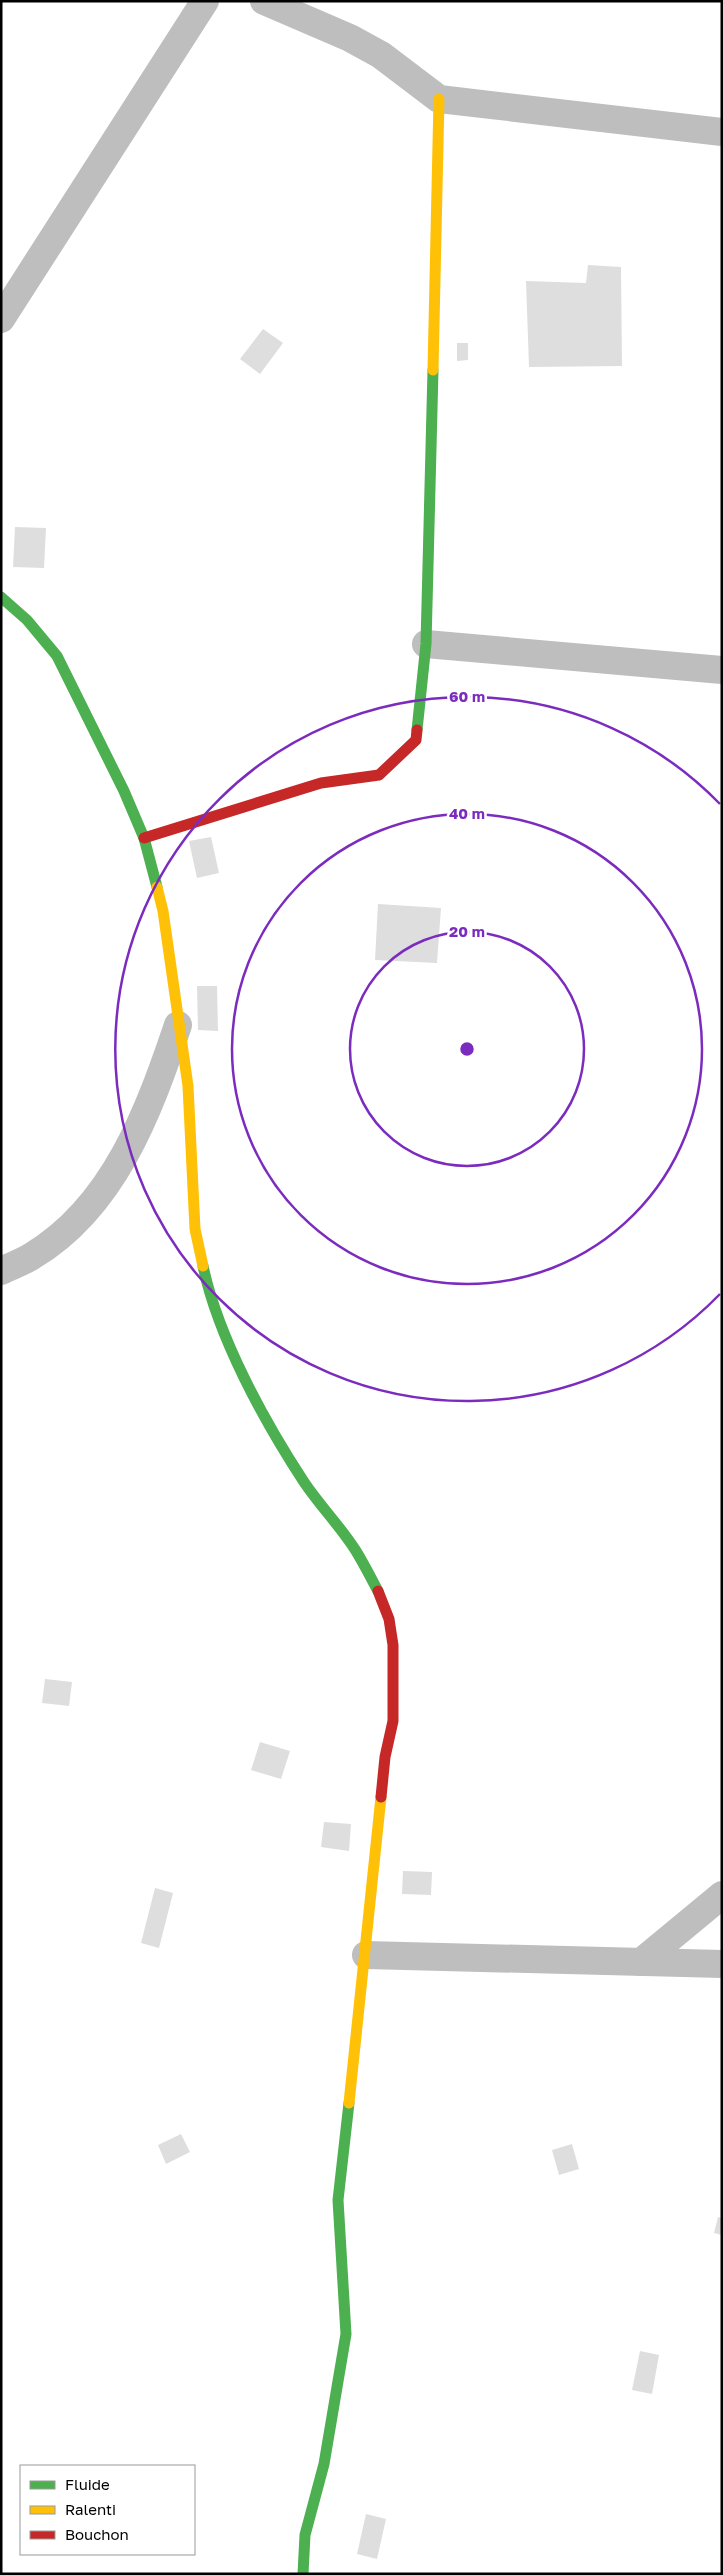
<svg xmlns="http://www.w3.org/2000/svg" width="723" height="2575" viewBox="0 0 723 2575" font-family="'Golos Text',sans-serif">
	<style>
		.building { fill: #dedede }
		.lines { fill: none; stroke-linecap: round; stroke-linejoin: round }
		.street { stroke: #bebebe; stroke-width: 28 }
		.fast { stroke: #4caf50; stroke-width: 11 }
		.slow { stroke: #ffc107; stroke-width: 11 }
		.jam { stroke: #c62828; stroke-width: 11 }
		.ring { fill: none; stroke: #7b2cbf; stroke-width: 2.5 }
		.centre { fill: #7b2cbf; stroke: #fff; stroke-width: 2.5 }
		.ring-label { font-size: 15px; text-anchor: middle; font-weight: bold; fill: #7b2cbf; stroke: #fff; stroke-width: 5; stroke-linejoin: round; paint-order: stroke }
	</style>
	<rect width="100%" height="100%" fill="#fff"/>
	<g class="building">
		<polygon points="588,265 621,267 622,366 529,367 526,281 586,283"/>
		<polygon points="263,329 283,343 260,374 240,359"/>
		<polygon points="457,343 468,343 468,360 457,361"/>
		<polygon points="15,527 46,528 44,568 13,567"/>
		<polygon points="211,837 219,873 197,878 189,841"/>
		<polygon points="378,904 441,908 437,963 375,960"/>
		<polygon points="197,986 217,986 218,1031 198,1030"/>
		<polygon points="45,1679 72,1682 69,1706 42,1703"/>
		<polygon points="260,1742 290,1751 281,1779 251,1770"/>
		<polygon points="324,1822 351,1824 349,1851 321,1847"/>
		<polygon points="403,1871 432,1872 431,1895 402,1894"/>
		<polygon points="155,1888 173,1893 159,1948 141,1943"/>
		<polygon points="181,2134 190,2152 166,2164 158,2145"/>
		<polygon points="572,2144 579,2169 559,2175 552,2150"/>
		<polygon points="718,2217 722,2218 722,2235 714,2233"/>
		<polygon points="640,2351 659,2355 652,2394 632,2390"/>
		<polygon points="366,2514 386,2519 377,2559 357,2554"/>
	</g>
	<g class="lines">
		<g class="street">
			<polyline points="264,1 350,38 381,55 439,99 722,132"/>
			<polyline points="1,319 205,1"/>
			<polyline points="426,644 722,670"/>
			<path d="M1,1271C11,1266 23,1262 32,1256C114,1207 149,1111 178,1025"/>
			<polyline points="366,1955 722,1964"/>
			<polyline points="641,1962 722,1895"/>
		</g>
		<g class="fast">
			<polyline points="1,597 27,620 57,656 124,791 144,838 157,887"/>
			<polyline points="417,730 426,644 433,370"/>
			<path d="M203,1266C218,1337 264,1421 304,1482C320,1506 341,1527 356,1551C364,1564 371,1578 378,1591"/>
			<polyline points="303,2574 305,2535 324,2464 346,2334 338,2200 349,2103"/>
		</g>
		<g class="slow">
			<polyline points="433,370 439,99"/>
			<polyline points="157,887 163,911 188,1086 195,1229 203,1266"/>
			<polyline points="349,2103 381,1797"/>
		</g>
		<g class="jam">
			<polyline points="144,838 321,783 379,775 416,740 417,730"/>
			<polyline points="378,1591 389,1619 393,1645 393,1721 385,1757 381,1797"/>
		</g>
	</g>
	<g class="ring">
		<circle cx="467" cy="1049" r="117"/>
		<circle cx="467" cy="1049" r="235"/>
		<path d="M720 1294A352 352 0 1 1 720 804"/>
	</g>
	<circle cx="467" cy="1049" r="8" class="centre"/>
	<g class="ring-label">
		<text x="467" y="702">60 m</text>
		<text x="467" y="819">40 m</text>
		<text x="467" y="937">20 m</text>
	</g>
	<rect width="723" height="2575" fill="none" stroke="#000000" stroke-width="5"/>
	<rect x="20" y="2465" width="175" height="90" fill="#ffffff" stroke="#999999"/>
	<rect x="30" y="2481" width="25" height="8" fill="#4caf50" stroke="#999999"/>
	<text x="65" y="2490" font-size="15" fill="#000000">Fluide</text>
	<rect x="30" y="2506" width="25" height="8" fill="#ffc107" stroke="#999999"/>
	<text x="65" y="2515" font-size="15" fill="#000000">Ralenti</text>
	<rect x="30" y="2531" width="25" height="8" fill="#c62828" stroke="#999999"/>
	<text x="65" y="2540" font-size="15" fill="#000000">Bouchon</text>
</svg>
